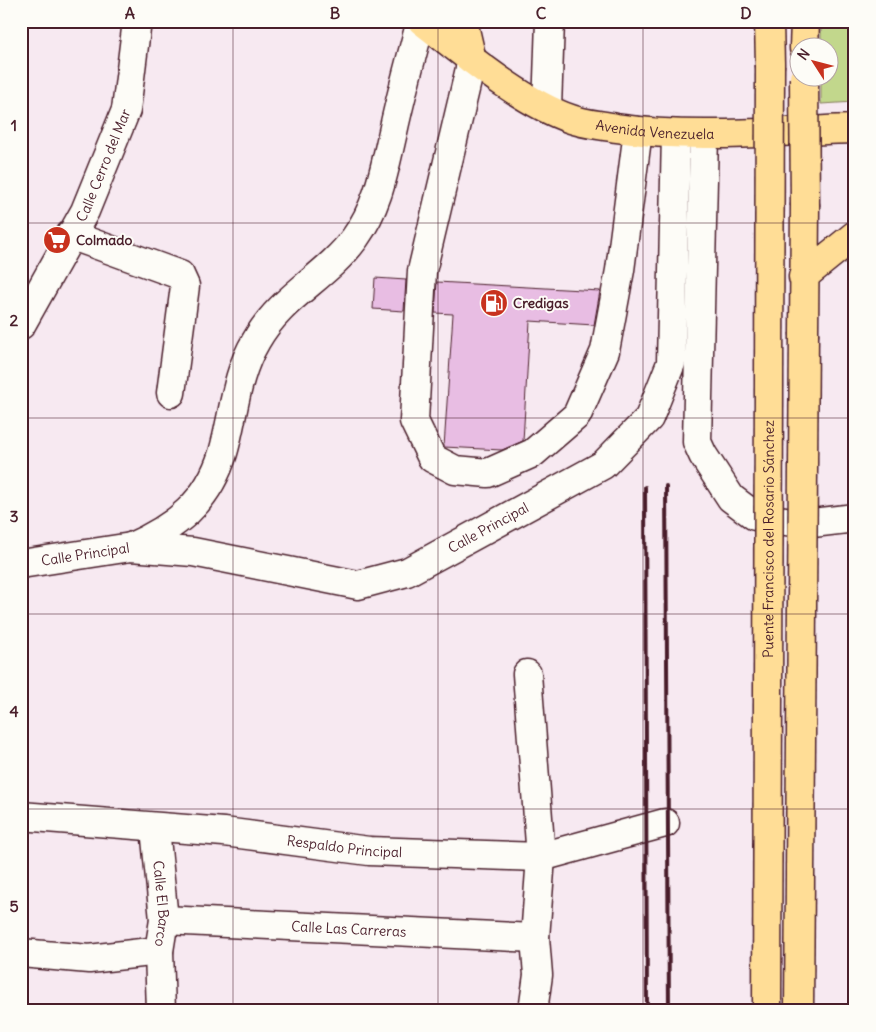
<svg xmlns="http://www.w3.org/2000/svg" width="876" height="1032" viewBox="0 0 876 1032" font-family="Delius,sans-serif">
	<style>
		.green { fill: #c2d78c; stroke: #867b5c }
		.building { fill: #e8bde3; stroke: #4a1f2b }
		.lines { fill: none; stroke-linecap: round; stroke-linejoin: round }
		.minor-casing { stroke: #4a1f2b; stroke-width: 31 }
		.major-casing { stroke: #4a1f2b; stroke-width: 31 }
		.minor { stroke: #fdfcf7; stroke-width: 28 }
		.major { stroke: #ffdd96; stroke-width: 28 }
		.rail { stroke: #4a1f2b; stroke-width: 4 }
		.major-bridge-casing { stroke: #4a1f2b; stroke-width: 31; stroke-linecap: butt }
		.major-bridge { stroke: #ffdd96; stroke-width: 28 }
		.grid { fill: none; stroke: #4a1f2b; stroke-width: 1; stroke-opacity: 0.55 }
		.labels { text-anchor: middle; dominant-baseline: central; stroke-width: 4; stroke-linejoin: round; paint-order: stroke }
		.street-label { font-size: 14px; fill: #4a1f2b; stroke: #fdfcf7 }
		.poi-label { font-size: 14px; font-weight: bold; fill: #4a1f2b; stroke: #fdfcf7; text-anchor: start }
		.neatline { fill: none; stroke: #4a1f2b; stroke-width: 2 }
		.grid-label { font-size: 16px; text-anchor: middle; font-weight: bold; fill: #4a1f2b }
	</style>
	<rect width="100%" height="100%" fill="#f7e9f1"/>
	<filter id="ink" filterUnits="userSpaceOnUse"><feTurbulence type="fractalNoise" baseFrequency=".02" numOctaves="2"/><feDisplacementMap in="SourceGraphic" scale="10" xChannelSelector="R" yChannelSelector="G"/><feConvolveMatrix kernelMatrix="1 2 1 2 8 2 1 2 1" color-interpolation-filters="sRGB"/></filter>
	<g filter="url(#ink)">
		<polygon class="green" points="821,21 855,21 855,102 821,104 821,78 828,78 828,48 821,47"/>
		<g class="building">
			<polygon points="375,278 406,280 404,311 373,309"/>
			<polygon points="437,282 600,291 594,325 530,321 523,441 502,450 444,447 453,314 435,313"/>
		</g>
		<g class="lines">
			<g class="minor-casing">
				<g id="minor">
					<polyline points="472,60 422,271 414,421 432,458 455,470 488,473 533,453 577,415 605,351 620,270 638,131"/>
					<polyline points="547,108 550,21"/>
					<polyline points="704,135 697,442 703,455 731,498 755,516 804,524 855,518"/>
					<polyline points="70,235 180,275 185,286 171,393"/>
					<path id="s1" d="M21,325L85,211L126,110L137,21"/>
					<path d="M131,547C176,527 208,502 223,453C234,415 235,376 256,341C281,296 326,278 355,238C379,205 384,170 393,132C401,95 411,58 421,21"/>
					<path id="s2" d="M21,564L131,547L193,552L358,585L407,572L603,465L649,418L671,363L676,134"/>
					<polyline points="527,674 541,857 535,938 538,975 533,1011"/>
					<path id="s3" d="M21,816L224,832L369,851L541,857L665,823"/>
					<path id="s4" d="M155,828L164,920L159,951L161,1011"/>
					<path id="s5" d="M164,920L535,938"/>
					<polyline points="21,953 89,959 159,951"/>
				</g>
			</g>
			<g class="major-casing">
				<g id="major">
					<path id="s6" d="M422,21C465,54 521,102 571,119C585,124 601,125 616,128C695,140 775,131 855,129"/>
					<polyline points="463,21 472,60"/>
					<polyline points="769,21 770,65"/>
					<polyline points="804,48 805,21"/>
					<polyline points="803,277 855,235"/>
					<polyline points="804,333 805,206"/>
				</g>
			</g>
			<use href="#minor" class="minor"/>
			<use href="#major" class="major"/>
			<g class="rail">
				<polyline points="666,486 669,1011"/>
				<polyline points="645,487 647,1011"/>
			</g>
			<g class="major-bridge-casing">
				<g id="major-bridge">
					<polyline points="804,78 805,206"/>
					<path id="s7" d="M767,1011L770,65"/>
					<polyline points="799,1011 804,333"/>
				</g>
			</g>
			<use href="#major-bridge" class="major-bridge"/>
		</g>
	</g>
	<path class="grid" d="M233,21V1011M438,21V1011M643,21V1011M21,223H855M21,418H855M21,614H855M21,809H855"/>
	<defs>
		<g id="supermarket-disc" transform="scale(1.4375)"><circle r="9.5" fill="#c8321e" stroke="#fdfcf7"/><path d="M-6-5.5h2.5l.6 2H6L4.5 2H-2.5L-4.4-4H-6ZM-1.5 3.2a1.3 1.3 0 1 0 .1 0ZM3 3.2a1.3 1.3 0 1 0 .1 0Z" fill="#fff"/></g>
		<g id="fuel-disc" transform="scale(1.4375)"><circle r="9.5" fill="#c8321e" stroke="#fdfcf7"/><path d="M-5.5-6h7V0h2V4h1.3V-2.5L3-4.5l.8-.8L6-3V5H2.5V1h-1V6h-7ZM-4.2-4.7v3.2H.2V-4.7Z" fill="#fff"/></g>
	</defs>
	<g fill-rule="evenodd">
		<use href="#supermarket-disc" x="57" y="240"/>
		<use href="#fuel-disc" x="494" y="303"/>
	</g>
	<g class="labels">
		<g class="street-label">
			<text stroke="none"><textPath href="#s6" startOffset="264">Avenida Venezuela</textPath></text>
			<text stroke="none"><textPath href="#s1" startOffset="180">Calle Cerro del Mar</textPath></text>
			<text stroke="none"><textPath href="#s2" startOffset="485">Calle Principal</textPath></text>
			<text stroke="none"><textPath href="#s7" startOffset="472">Puente Francisco del Rosario Sánchez</textPath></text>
			<text stroke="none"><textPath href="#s2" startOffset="65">Calle Principal</textPath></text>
			<text stroke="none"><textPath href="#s3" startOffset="325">Respaldo Principal</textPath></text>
			<text stroke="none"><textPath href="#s4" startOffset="76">Calle El Barco</textPath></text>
			<text stroke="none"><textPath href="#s5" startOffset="185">Calle Las Carreras</textPath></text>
		</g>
		<g class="poi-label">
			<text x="76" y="240">Colmado</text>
			<text x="513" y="303">Credigas</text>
		</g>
	</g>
	<rect width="876" height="1032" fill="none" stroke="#fdfcf7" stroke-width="55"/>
	<g transform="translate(814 62) rotate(306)"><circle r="24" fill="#fdfcf7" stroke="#b5a4a5"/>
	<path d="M0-4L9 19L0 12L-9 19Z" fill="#c8321e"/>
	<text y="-8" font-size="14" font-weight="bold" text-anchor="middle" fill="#4a1f2b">N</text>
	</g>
	<rect x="28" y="28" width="820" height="976" class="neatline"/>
	<g class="grid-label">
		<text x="130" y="19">A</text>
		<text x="335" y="19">B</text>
		<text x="541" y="19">C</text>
		<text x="746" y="19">D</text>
		<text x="14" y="131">1</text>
		<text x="14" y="326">2</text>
		<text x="14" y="522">3</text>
		<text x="14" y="717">4</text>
		<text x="14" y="912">5</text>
	</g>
</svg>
